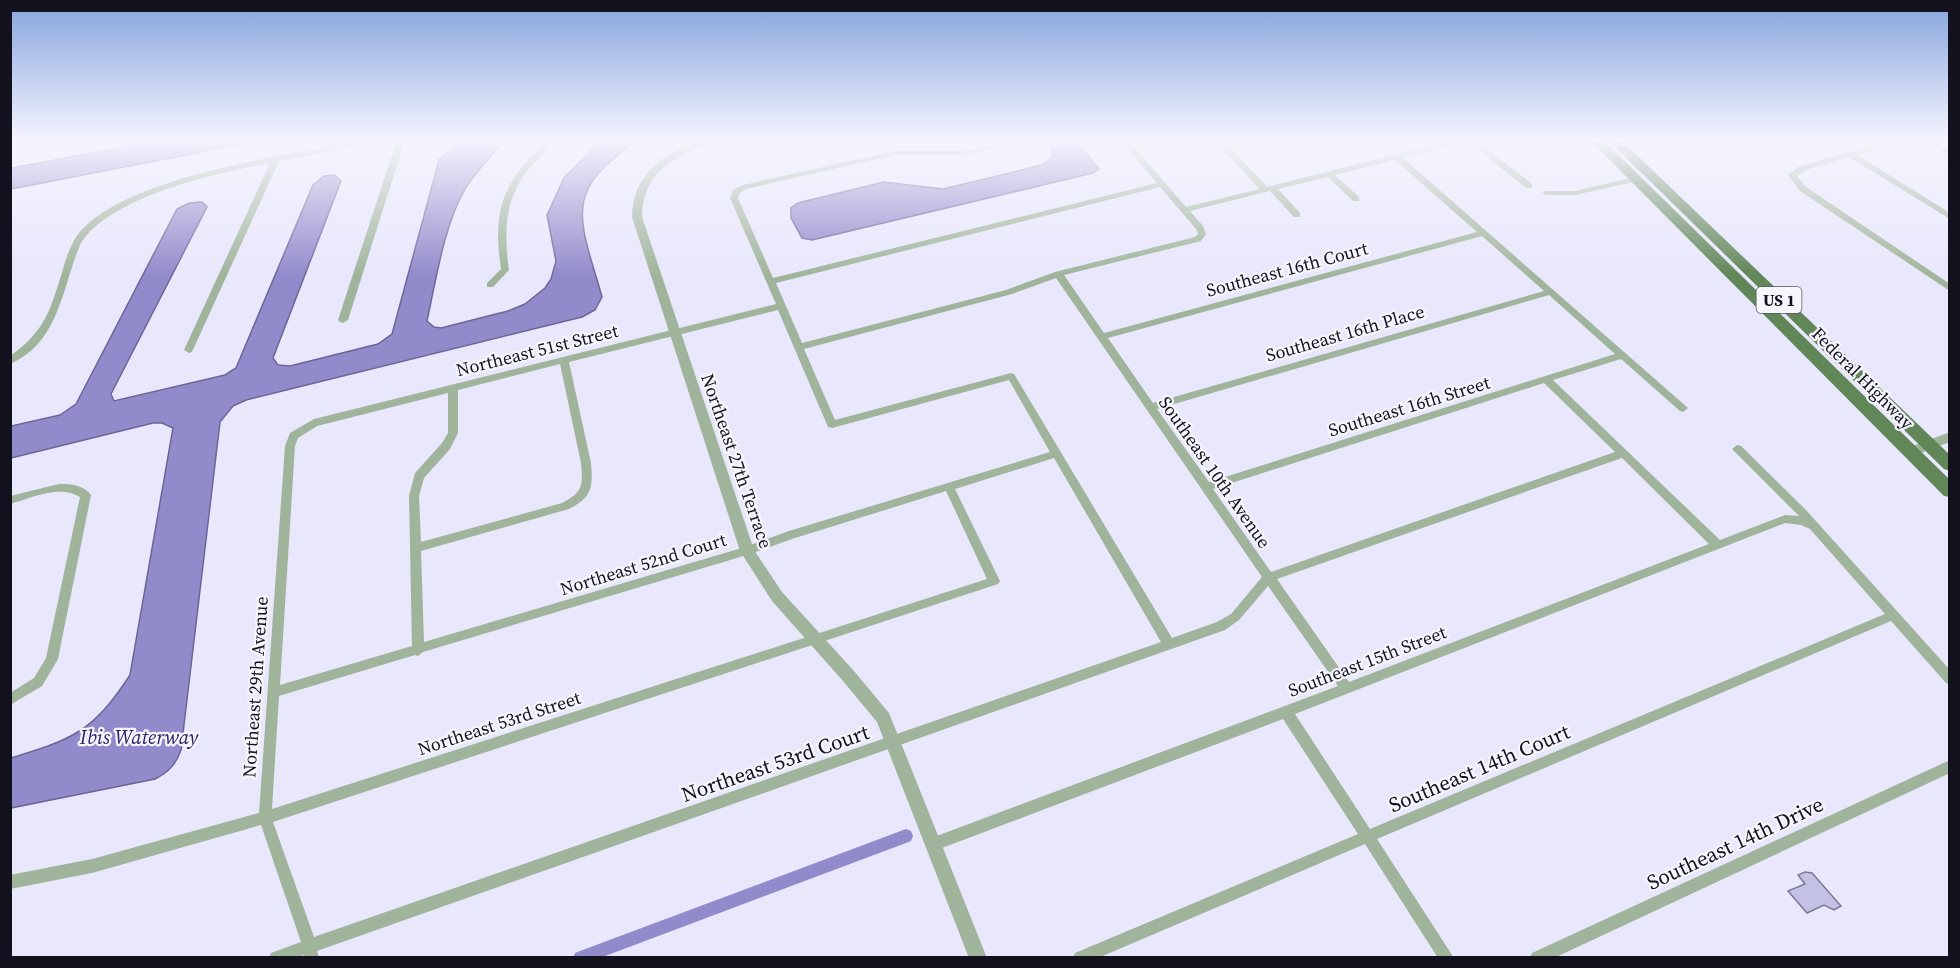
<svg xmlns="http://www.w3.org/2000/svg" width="1960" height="968" viewBox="0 0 1960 968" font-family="'Source Serif 4',serif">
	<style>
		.water { fill: #928bcb; stroke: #6c6697; stroke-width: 1.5 }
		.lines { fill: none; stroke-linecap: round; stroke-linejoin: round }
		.canal { fill: #928bcb; fill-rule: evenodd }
		.building { fill: #c4c2e4; stroke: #7c7998; stroke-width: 1.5 }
		.minor { fill: #a0b49b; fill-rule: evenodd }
		.tertiary { fill: #a0b49b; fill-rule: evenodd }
		.primary { fill: #618658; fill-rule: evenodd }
		.labels { text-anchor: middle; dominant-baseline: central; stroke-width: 4.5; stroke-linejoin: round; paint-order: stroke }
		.shield { fill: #f6f6fd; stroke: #575660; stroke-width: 1.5 }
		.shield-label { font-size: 16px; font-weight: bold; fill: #13111d }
		.street-label { font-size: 18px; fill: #13111d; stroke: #f6f6fd }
		.water-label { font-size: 20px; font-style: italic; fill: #301c67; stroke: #f6f6fd }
		.near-street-label { font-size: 21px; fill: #13111d; stroke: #f6f6fd }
	</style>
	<rect width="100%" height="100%" fill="#e8e7fc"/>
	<g class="water">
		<polygon points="161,140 262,140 11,189 11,168"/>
		<path d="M602,140H639C560,191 580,219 602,297L595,310L582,317L246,400L233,406L220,422L181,750C176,764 169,772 155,779L11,808V758C73,739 93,732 130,675L173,428L162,423H153L11,458V426L60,415L76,404L177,209L189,203L202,202L207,207L111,394L114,401L225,375L236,368L313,185L324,176L334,175L341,181L273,358L278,365L290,366L378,344L392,334L439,160C451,145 486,139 503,143C490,157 476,172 465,189C444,225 436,280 427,321L434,327L441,328L508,311L525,304L545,288L551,279L556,261L547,215L564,178Z"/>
		<polygon points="1046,140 1075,140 1099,169 1093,173 812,240 802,238 791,218 791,208 798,203 884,182 943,189 1030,168 1044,164 1052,157 1052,149"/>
	</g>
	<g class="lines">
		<polygon class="canal" points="906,829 911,831 913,836 911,841 906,843 600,958 573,958 575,953 580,951"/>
	</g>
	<polygon class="building" points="1805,872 1812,873 1841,906 1834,910 1824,905 1807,913 1788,891 1805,884 1798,875"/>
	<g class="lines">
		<g class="minor">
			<path d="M367,140H386L279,161L192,352L189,353L184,350L270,163C220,172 106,197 80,245C62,288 59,343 10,364V356C46,331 51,308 63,269C66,259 69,249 75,239C114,177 297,153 367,140Z"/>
			<polygon points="397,140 405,140 348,320 343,323 340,322 338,320"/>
			<path d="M548,140H557C547,151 536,160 527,171C504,201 504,234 509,270L493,287H487V283L501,269C492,209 503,181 548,140Z"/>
			<path d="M996,140H1004L997,149H994L963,155H895L746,189L740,193L738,198L773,278L1157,183L1120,140H1128L1186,207L1260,189L1214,140H1223L1267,187L1453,140H1476L1532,184V188H1526L1468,141L1403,158L1688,408L1683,412L1680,411L1621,359L1553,380L1720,540L1785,515L1799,516L1732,449L1737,445L1741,446L1806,510L1950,670V684L1946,683L1891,621L1377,839L1454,958H1438L1365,844L1098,958H1073L1075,953L1358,834L1283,719L934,851L929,849L927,844L929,839L934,837L1338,686L1268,586L1239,620L1225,630L317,951L319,958H305L304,955L298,958H269L271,953L301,942L261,825L92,873L10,889V875L92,859L259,813L285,446L290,433L314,419L776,304L730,198L733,190L743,185L895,151H963L991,145ZM1395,160L1477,232L1104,333L1064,275L1201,241L1206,234L1203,226L1190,211L1270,191L1294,217H1300V213L1278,189L1328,177L1353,201H1359V197L1335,175ZM1160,187L1196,229L1198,234L1195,237L1055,272L1006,290L802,343L776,283ZM1482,236L1544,291L1153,403L1108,338ZM1056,278L1262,577L1231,614L1217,622L1172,638L1014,374L1011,373L835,420L804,349L1012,294ZM1549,295L1615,354L1209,482L1157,409ZM778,310L828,427L832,428L1009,380L1050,452L789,531L745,547L424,642L421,551L569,509C592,497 593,488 591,463L569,362ZM560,364L581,463C583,486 583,492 562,503L421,542L419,496L424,478L450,449L458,433V390ZM1544,383L1615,452L1271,572L1213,489ZM448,393V433L442,443L415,473L409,496L412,646L280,685L295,446L298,438L317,426ZM1054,458L1161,642L314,937L273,822L998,584L1000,581L955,489ZM1622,458L1709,544L1349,682L1277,579ZM946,491L987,579L272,809L279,696L415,655L418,656L423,652L747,555L792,539ZM1785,523L1801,525L1810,529L1885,614L1370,829L1295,714Z"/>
			<polygon points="1892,140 1906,140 1857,155 1950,213 1950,219 1849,157 1806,170 1797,176 1806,187 1950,284 1950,291 1800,191 1788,175 1800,166"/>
			<polygon points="1923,140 1933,140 1950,150 1950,156"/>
			<polygon points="1635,177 1639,179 1638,181 1575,195 1546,195 1542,193 1546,191 1575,191"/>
			<path d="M59,484C71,484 84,485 91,495L58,659L42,686L10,705V693L34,678L46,658L80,497C60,484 31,498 10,504V496Z"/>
			<polygon points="1950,760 1950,773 1554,958 1530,958 1532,953"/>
		</g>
		<g class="tertiary">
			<path d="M700,140H715C707,146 697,148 689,152C659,166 643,183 642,217L754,550L782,592L854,671L889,713L987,958H969L877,722L843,681L772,601L740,551L632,217C633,174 662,154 700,140Z"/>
			<polygon points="1950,432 1950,442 1910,457 1903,452 1905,449"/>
		</g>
		<g class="primary">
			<polygon points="1590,140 1603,140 1950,480 1950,497 1944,496"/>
			<polygon points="1608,140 1621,140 1950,455 1950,471 1944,469"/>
		</g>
	</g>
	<linearGradient id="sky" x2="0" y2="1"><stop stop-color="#85a4dc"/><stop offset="0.51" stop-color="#f5f4fe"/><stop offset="1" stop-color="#f5f4fe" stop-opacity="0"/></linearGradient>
	<rect width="1960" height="276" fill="url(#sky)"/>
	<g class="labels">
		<rect class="shield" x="1756.5" y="287" width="45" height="26" rx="4.5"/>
		<g class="shield-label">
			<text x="1779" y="300">US 1</text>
		</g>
		<g class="street-label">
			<text transform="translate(1287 269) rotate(-15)">Southeast 16th Court</text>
			<text transform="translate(1345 333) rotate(-16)">Southeast 16th Place</text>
			<text transform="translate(537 350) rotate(-14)">Northeast 51st Street</text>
			<text transform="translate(1863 378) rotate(45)">Federal Highway</text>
			<text transform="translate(1409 406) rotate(-17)">Southeast 16th Street</text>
			<text transform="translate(737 461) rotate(71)">Northeast 27th Terrace</text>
			<text transform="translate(1215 472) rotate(55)">Southeast 10th Avenue</text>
			<text transform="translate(643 564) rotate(-17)">Northeast 52nd Court</text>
			<text transform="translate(1367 661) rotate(-21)">Southeast 15th Street</text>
			<text transform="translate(255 687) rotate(-86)">Northeast 29th Avenue</text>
			<text transform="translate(499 723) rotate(-18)">Northeast 53rd Street</text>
		</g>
		<g class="water-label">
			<text x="139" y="737">Ibis Waterway</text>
		</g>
		<g class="near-street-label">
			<text transform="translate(775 763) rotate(-19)">Northeast 53rd Court</text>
			<text transform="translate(1479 768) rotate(-23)">Southeast 14th Court</text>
			<text transform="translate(1735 843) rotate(-25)">Southeast 14th Drive</text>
		</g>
	</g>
	<rect width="1960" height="968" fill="none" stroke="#13111d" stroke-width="24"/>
</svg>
